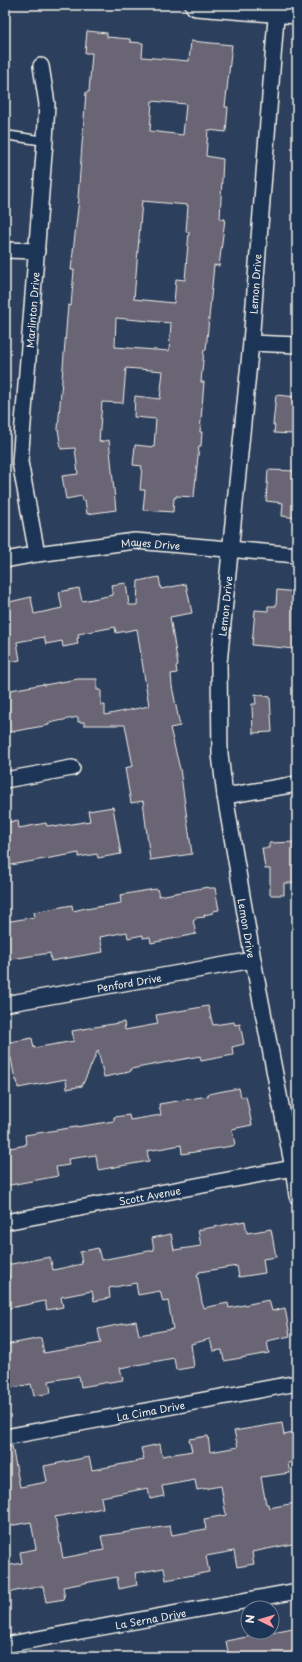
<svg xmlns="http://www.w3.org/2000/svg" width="302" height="1662" viewBox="0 0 302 1662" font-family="'Playpen Sans',sans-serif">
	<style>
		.building { fill: #696574; stroke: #f4f1e8; fill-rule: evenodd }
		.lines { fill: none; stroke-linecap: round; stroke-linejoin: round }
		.service-casing { stroke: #f4f1e8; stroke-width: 11 }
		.minor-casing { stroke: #f4f1e8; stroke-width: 18 }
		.secondary-casing { stroke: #f4f1e8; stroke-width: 24 }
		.service { stroke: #1d3557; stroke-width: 8 }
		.minor { stroke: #1d3557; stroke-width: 15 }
		.secondary { stroke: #1d3557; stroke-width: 21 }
		.labels { text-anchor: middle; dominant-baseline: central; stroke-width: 3; stroke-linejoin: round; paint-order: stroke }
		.street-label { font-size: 10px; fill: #f4f1e8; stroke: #1d3557 }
	</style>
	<rect width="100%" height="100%" fill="#2c3f5d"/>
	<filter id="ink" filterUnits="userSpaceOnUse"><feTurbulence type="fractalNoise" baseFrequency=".025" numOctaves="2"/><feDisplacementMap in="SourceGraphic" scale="8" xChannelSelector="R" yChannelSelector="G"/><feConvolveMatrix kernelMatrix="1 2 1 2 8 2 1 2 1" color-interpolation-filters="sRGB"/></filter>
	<g filter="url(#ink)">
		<g class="building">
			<path d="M87,31L107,33V37L130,39V42L143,43L142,57L189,61L191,41L232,45L225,107H228L226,132L208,130L206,156L223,159L220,219H225L219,266L214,265L206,350H204L201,382H204L200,432H202L201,446H199L194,497L176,496V498H174L173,512L143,510L145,490H140L142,466L133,465L135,445L154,447L156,419L134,417L135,396L160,399L163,371L126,368L123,403L102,402L99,442L109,440L116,510L87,514L85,500L83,501L82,496L66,499L62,476L78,474L75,448L61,449L58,429L68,305L71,306L74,270H71L79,199L78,198L86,92H89L92,53H85ZM152,101L186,104L183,135L150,131ZM142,201L188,205L186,232H189L185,280L176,279L174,303L134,299ZM116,318L171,323L169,351L115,347Z"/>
			<polygon points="276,395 297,397 297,432 292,431 292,434 274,433 275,425 273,425"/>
			<polygon points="268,470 297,471 297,518 282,516 283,503 266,501"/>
			<polygon points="159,577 161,589 186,584 192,613 170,617 178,665 176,666 177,673 171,674 172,686 180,726 170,728 180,769 192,854 150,860 143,801 131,803 125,768 133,766 125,725 84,725 84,722 78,722 78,717 49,723 49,725 5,733 5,691 44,684 44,685 78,679 97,679 97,690 101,690 101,705 105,705 105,715 149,706 137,629 116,633 115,627 78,634 79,638 77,638 78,644 63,647 62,641 46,644 44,637 17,642 20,660 5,663 5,603 31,597 34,614 62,608 59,592 79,588 82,601 113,595 111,585 126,583 129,605 137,605 138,581"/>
			<polygon points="277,590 297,592 295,649 252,645 255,610 268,611 268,606 276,606"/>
			<polygon points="255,694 270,697 272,732 253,733 252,704 256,704"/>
			<polygon points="113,807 121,854 98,858 97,854 79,857 79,853 5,866 5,823 18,820 19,828 46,823 47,826 54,825 54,827 90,821 88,811"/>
			<polygon points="297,842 297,883 284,883 284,895 270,895 270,869 265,869 262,848 269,848 269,843"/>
			<polygon points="208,887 209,888 215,888 219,910 213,911 213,913 204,915 205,917 195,918 195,920 193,920 196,934 151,943 150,937 143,938 143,935 128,938 127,932 100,937 103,952 51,961 50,953 5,960 5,922 35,917 34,912 72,905 73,911 86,908 86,909 121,903 120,895 149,890 157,889 159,896"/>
			<polygon points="208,1006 213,1025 234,1022 235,1025 240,1024 244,1044 232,1047 233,1055 201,1061 200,1056 131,1069 131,1071 129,1072 104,1077 98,1050 82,1086 67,1089 66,1079 18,1088 17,1080 15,1080 11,1058 7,1059 5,1043 32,1038 34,1048 74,1041 72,1031 124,1022 125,1030 158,1024 156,1015"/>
			<polygon points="239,1088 241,1097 246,1096 252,1125 232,1129 235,1145 232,1146 182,1154 181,1145 147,1151 149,1161 98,1170 96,1155 68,1159 69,1165 56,1167 58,1176 5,1186 5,1149 26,1145 25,1135 114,1121 114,1117 129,1115 130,1120 161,1115 159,1104 208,1096 208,1094"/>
			<polygon points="245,1221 247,1233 271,1229 276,1257 263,1259 265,1273 239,1277 237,1266 199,1272 199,1274 197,1274 203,1308 228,1303 229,1308 269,1300 272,1311 285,1308 290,1336 267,1341 269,1353 224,1361 222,1350 213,1351 210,1339 191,1344 194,1367 176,1370 174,1358 120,1368 123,1380 104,1383 81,1387 79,1376 49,1381 51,1393 34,1396 31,1384 7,1389 5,1378 5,1345 41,1338 44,1353 101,1343 98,1329 136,1321 139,1335 173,1329 168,1301 163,1302 160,1291 138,1295 136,1283 109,1288 110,1298 94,1301 92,1291 61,1297 63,1307 47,1310 45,1301 5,1309 5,1282 10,1281 6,1265 50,1257 53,1270 82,1264 80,1252 98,1248 101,1260 154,1250 152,1238 171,1234 174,1250 201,1246 198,1230"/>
			<path d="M282,1423L284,1435L297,1432V1461L288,1463L290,1473L261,1477L266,1504H268L269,1508L295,1503L297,1512V1543L252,1552L254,1564L237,1567L234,1551L206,1556L209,1572L166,1580L164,1568L135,1573L137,1585L119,1589L117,1577L63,1587L65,1599L46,1602L43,1586L5,1593V1566L22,1563L20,1552L36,1549L31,1522L9,1526L7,1514H5V1447L12,1446L20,1487L47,1482L44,1466L89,1457L92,1470L144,1460L141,1448L160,1444L162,1456L192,1451L189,1439L208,1436L210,1452L238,1447L234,1431ZM195,1480L197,1490L221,1486L226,1515L204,1519L206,1529L172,1535L170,1526L101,1536L104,1550L63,1558L55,1517L103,1508L101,1497L148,1488L150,1499L164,1496L162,1486Z"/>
			<polygon points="293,1628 297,1657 229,1657 226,1641"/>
		</g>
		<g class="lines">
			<g class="service-casing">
				<polyline id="service" points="5,135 45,141"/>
			</g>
			<g class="minor-casing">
				<g id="minor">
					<path id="s1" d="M277,5L251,343L219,663L220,754L225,796L253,960L293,1168L297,1196"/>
					<polyline points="5,250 37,251"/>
					<polyline points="251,343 297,345"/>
					<path id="s2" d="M37,554L20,462L45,141L47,104L41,66"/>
					<path id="s3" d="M5,560L37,554L135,541L297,555"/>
					<polyline points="5,780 72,768"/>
					<polyline points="225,796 297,784"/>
					<path id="s4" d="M5,1004L253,960"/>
					<path id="s5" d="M5,1222L293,1168"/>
					<path id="s6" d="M5,1437L297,1383"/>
					<path id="s7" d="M5,1645L297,1591"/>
				</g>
			</g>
			<g class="secondary-casing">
				<polyline id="secondary" points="196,5 297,13"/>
			</g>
			<use href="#service" class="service"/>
			<use href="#minor" class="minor"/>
			<use href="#secondary" class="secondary"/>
		</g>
	</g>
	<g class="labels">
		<g class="street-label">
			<text transform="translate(255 284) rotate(-86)">Lemon Drive</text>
			<text stroke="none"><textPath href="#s2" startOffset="246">Marlinton Drive</textPath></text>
			<text stroke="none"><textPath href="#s3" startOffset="147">Mayes Drive</textPath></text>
			<text transform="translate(225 606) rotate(-84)">Lemon Drive</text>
			<text stroke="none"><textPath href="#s1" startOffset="928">Lemon Drive</textPath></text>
			<text stroke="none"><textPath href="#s4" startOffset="126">Penford Drive</textPath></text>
			<text stroke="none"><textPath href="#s5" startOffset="147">Scott Avenue</textPath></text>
			<text stroke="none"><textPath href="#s6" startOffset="148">La Cima Drive</textPath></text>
			<text stroke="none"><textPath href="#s7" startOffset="148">La Serna Drive</textPath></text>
		</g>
	</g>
	<rect width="302" height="1662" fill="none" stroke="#1d3557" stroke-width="20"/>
	<rect x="10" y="10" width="282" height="1642" fill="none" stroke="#f4f1e8" stroke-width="1.5" filter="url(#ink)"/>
	<g transform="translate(260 1620) rotate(275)"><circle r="19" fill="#1d3557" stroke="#738091"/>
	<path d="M0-3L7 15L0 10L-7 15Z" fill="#ff9aa2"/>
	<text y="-6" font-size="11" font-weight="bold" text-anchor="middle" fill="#f4f1e8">N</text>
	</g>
</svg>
